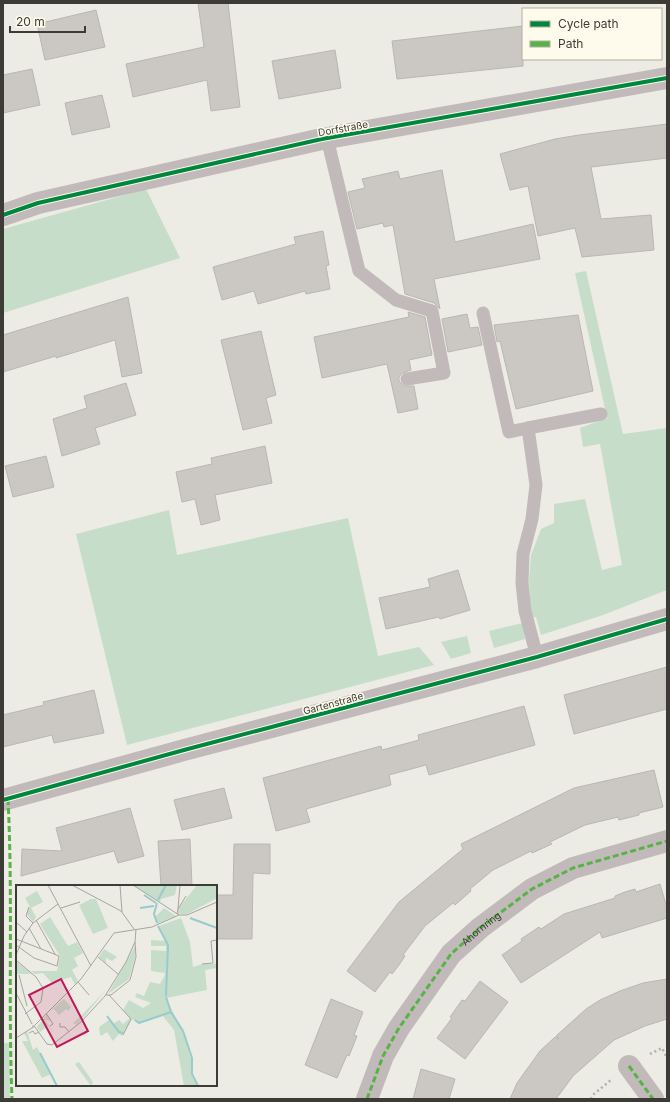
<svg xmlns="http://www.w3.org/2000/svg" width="670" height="1102" viewBox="0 0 670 1102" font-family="Inter,sans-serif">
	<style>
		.green { fill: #c6dec9 }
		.building { fill: #cbc8c4; stroke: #b9b7b2 }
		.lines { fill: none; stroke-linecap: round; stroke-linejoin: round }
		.path { stroke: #b3afae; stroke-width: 2.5; stroke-dasharray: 2 3; stroke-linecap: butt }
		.service { stroke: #c2b9ba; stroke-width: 13 }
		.minor { stroke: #c2b9ba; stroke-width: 22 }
		.tertiary { stroke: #c2b9ba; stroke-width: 22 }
		.quiet { stroke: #57b346; stroke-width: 3; stroke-dasharray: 6 3; stroke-linecap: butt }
		.cycleway-casing { stroke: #fefbed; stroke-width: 6 }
		.cycleway { stroke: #00873e; stroke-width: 4 }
		.labels { text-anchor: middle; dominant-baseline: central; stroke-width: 3; stroke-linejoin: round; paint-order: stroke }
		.street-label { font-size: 10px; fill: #3c3b36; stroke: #fefbed }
		.inset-river { fill: none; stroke: #97cbce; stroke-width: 2 }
		.inset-road { fill: none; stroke: #a6a59e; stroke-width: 1 }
		.view { fill: #c2185b; fill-opacity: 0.15; stroke: #c2185b; stroke-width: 2 }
		.inset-edge { fill: none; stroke: #3c3b36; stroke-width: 2 }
	</style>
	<rect width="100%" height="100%" fill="#ecebe4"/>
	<g class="green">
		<polygon points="146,189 180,258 3,313 3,229"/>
		<polygon points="586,271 623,434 667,428 667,590 603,615 541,635 536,617 531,617 529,581 531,555 541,529 554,523 554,504 585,499 602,570 622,565 600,444 583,447 580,428 607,418 575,273"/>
		<polygon points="169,510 177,555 348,518 378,656 419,647 434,665 127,745 76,534"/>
		<polygon points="523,623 525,639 494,648 489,631"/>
		<polygon points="467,636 471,653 451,659 441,642"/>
		<polygon points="3,1043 9,1043 10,1099 3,1099"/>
	</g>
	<g class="building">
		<polygon points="198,3 228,3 240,107 211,111 207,80 133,97 126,64 204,47"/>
		<polygon points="96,10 105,47 45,60 37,24"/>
		<polygon points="523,26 523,66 397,79 392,41"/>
		<polygon points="335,50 341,88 279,99 272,61"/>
		<polygon points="32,69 40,105 3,113 3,75"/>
		<polygon points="102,95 110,127 72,135 65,103"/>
		<polygon points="667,124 667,158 591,167 601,219 651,215 654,250 582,257 575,228 538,236 528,186 510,190 500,154 555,139 579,135"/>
		<polygon points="442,170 455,242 533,224 540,259 434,279 440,309 434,303 405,294 393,225 384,227 383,223 357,229 348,192 365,188 362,179 398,171 400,179"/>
		<polygon points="323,231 329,265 326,266 330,289 306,294 305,291 258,304 254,291 222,300 213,267 296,244 294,237"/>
		<polygon points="128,297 142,373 122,377 115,340 56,358 56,356 3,372 3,335"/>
		<polygon points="408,312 425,317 432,355 409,360 411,370 402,373 399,377 399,381 404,386 414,386 418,409 398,413 387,364 322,378 314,337 409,317"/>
		<polygon points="467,314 470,328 478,327 482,345 448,352 442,319"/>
		<polygon points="578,315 593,391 516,409 500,341 497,342 494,325"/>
		<polygon points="261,331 276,395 266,398 272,423 243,430 221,340"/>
		<polygon points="126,383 136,415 95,428 100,444 62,456 53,419 87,408 84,396"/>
		<polygon points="265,446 272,483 215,495 220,520 201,525 195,499 182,502 176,472 212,464 211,458"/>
		<polygon points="46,456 54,487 13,497 5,466"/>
		<polygon points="458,570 470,610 440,619 439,617 386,629 379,598 430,587 428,579"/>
		<polygon points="667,667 667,709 574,734 564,695"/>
		<polygon points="94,690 104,733 54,743 52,735 3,747 3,715 44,705 43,702"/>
		<polygon points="524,706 535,745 429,775 426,765 389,775 391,785 306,809 310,822 276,831 263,778 381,746 382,750 419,740 418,735"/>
		<polygon points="654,770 663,807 639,813 639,815 619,820 618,817 585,825 550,842 552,844 532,853 531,851 493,870 470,889 471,891 455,905 453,903 425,926 403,955 405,956 399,965 392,974 390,972 375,992 347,971 399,902 463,849 461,844 574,788"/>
		<polygon points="224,788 232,818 182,830 174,800"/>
		<polygon points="130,808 144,856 118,863 114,851 21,876 22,849 62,851 56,828"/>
		<polygon points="190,839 192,886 161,886 158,841"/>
		<polygon points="234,844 270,844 270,874 253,873 252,939 216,939 216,895 233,895"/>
		<polygon points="660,884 667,908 667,918 602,938 600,932 521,983 502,955 522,941 521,939 539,927 541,929 564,914 615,898 615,896 625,892 635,889 636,892"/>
		<polygon points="667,979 667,1019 645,1026 614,1040 573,1076 556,1099 510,1099 517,1083 540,1051 555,1037 559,1039 556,1036 586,1009 600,1000 620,991 643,983"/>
		<polygon points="480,981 508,1002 465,1059 437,1038 452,1018 450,1017 462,1000 465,1001"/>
		<polygon points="331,999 363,1012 354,1035 357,1036 349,1056 347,1055 337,1078 305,1065"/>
		<polygon points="421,1069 455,1079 449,1099 413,1099"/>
	</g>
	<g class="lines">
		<g class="path">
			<polyline points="650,1054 662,1048 667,1058"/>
			<polyline points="591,1099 594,1094 611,1080"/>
		</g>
		<g class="service">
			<polyline points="327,138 359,271 396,300 432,311 444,373 407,379"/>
			<polyline points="483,313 509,432 528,428"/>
			<polyline points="537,657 525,611 522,583 523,554 532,519 536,485 528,428 601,414"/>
		</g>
		<g class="minor">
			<polyline points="3,215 38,203 322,139 667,78"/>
			<polyline points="629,1066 653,1099"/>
			<path id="s1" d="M367,1099L383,1056L399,1028L451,954L480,928L532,889L573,868L667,841"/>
		</g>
		<polyline class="tertiary" points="3,800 184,750 537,657 667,619"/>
		<g class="quiet">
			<path d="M8,799C13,899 8,999 12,1099"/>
			<polyline points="629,1066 653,1099"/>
			<polyline points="367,1099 383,1056 399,1028 451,954 480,928 532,889 573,868 667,841"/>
		</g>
		<g class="cycleway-casing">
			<g id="cycleway">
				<polyline points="3,215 38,203 322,139 667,78"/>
				<polyline points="3,800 184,750 537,657 667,619"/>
			</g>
		</g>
		<use href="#cycleway" class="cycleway"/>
	</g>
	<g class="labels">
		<g class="street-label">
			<text transform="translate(343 128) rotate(-10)">Dorfstraße</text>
			<text transform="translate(333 703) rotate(-15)">Gartenstraße</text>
			<text stroke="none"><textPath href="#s1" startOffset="208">Ahornring</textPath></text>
		</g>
	</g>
	<g transform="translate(16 885)">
		<rect width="201" height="201" fill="#ecebe4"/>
		<path d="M161,0L159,10L145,14L144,17L119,1ZM181,0H201V13L171,29H162V24ZM21,6L27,17L15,23L20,32L17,37L10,28L14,22L9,13ZM75,14H80L92,43L77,49L63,20ZM148,23L160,31L141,39L139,32ZM34,32L52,61L61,57L67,68L58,73L62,81L56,85L62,96L59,100L55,92L36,98L27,88L19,89L15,86H41L44,71L24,39ZM165,33L174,57L177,82L186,79H199L201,76V83L189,85L191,105L150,113L167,148L175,174L176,192L181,201H168L158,145L147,131L123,139L116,134L106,151L103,149L97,156L91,147L85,151L84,149L83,142L93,135L97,139L103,135L107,139L114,133L107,125L113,115L127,123L135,118L119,112L121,108L128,111L134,97L144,99L148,92L149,88L135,86V65L150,66V61H135V55L150,56L143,41ZM119,61V72L113,94L92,109ZM88,64L101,72L96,76L90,73V78L83,72ZM0,76L16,89H0ZM90,105L61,140L57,138L66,130ZM48,114L55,122L52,126L50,124L43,130L38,124L35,125ZM31,129L34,136L29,135L38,148L32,141L24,147L21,142ZM11,146L17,165L21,162L35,189L26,193L6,156H12L8,148ZM63,177L77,197L75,201L59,179Z" fill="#c6dec9"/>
		<path class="inset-river" d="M128,10L140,18M142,15L150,0M124,23L138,21M174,33L201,43M141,38L138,29L141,18M142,41L152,60L150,111M150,112L155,127L167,146L176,173V189L182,201M91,131L103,147L107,148M119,135L123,138L155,127M24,168L41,201"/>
		<path class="inset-road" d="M32,0L75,81M56,0L105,26L118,44M104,0L106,27M117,0L163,30H171L201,17M13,22L10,31L17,38M45,23L64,17M162,24L164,0M161,29L162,24L170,11M20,35L39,69M0,37L11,47M13,43L25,64M0,54L43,71L41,81L18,73L0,60M0,70L8,51L17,38L42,19M82,72L102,89M0,75L20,92L27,103L25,117L9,129M186,79L197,78L195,56L201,55M3,90L11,121M62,97L73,110M0,108L16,139M90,110H95L114,95L120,72L119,57M93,110L115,134L107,150M30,128L37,139L34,141M44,138V142H49L53,147M19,140L65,94L98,48L136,42L163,30M19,142L31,159L36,160L65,137L89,111L110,77L119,57L120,44M13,148L17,146L19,149L23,147M0,153L19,141H16"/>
		<path class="view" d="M45,94L72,146L41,162L13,110Z"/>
		<rect width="201" height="201" class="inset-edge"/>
	</g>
	<rect width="670" height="1102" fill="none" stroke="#3c3b36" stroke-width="8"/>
	<rect x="522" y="8" width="140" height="52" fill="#fefbed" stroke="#b0aea4"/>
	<rect x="530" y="21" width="20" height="6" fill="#00873e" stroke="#b0aea4"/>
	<text x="558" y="28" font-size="12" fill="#3c3b36">Cycle path</text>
	<rect x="530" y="41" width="20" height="6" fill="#57b346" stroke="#b0aea4"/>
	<text x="558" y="48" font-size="12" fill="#3c3b36">Path</text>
	<path d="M10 26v6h75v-6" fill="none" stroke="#3c3b36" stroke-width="2"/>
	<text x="16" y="26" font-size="12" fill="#3c3b36" stroke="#fefbed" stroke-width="3" paint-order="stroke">20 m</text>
</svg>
